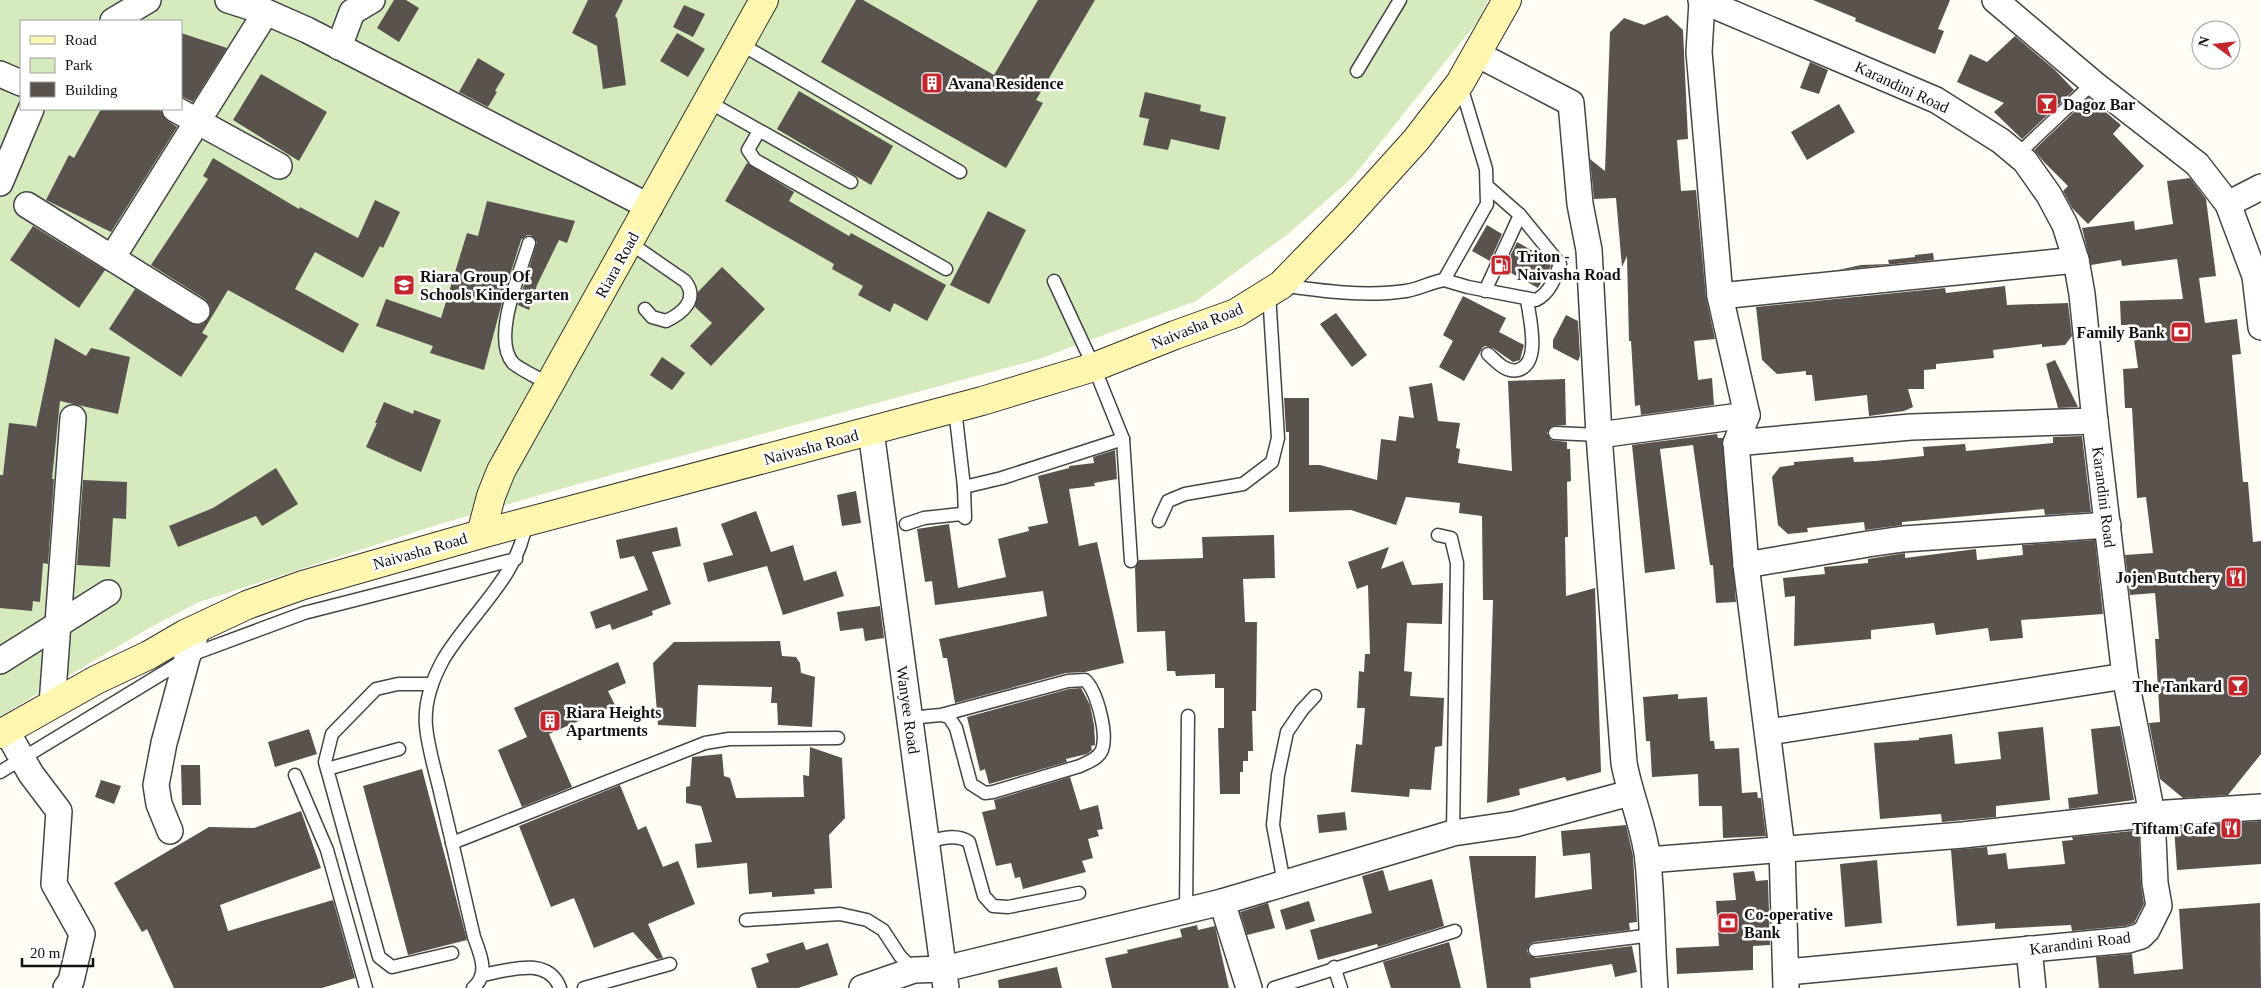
<svg xmlns="http://www.w3.org/2000/svg" width="2261" height="988" viewBox="0 0 2261 988" font-family="Georgia,serif">
	<style>
		.green { fill: #d5ebbd; fill-rule: evenodd }
		.building { fill: #5a524d }
		.lines { fill: none; stroke-linecap: round; stroke-linejoin: round }
		.lane-casing { stroke: #444; stroke-width: 15 }
		.street-casing { stroke: #444; stroke-width: 28 }
		.secondary-casing { stroke: #333; stroke-width: 30 }
		.lane { stroke: #fff; stroke-width: 12 }
		.street { stroke: #fff; stroke-width: 25 }
		.secondary { stroke: #fff6b0; stroke-width: 28 }
		.labels { text-anchor: middle; dominant-baseline: central; stroke-width: 5; stroke-linejoin: round; paint-order: stroke }
		.poi-label { font-size: 16px; font-weight: bold; fill: #111; stroke: #fff; text-anchor: start }
		.street-label { font-size: 16px; fill: #111; stroke: #fff }
	</style>
	<rect width="100%" height="100%" fill="#fffdf5"/>
	<path class="green" d="M0,0H1488L1478,21L1352,178L1288,234L1196,301L1039,359L578,484L440,524L199,602L151,627L0,716ZM21,21H181V109H21Z"/>
	<g class="building">
		<polygon points="394,0 406,0 419,8 399,42 377,28"/>
		<polygon points="588,0 623,0 615,16 617,18 626,85 603,89 597,46 572,33"/>
		<polygon points="856,0 863,0 994,75 1038,0 1095,0 1036,100 1043,103 1006,168 821,62"/>
		<polygon points="1813,0 1950,0 1938,29 1944,31 1935,54 1855,21 1856,18"/>
		<polygon points="684,5 705,14 693,37 673,27"/>
		<polygon points="1667,15 1683,30 1688,139 1677,140 1681,191 1696,190 1706,297 1715,339 1694,341 1698,380 1712,378 1714,405 1641,415 1640,405 1635,406 1631,341 1629,341 1627,256 1622,267 1616,198 1594,199 1590,159 1605,171 1610,32 1624,18 1644,25"/>
		<polygon points="181,33 227,48 193,102 181,96"/>
		<polygon points="677,33 705,49 688,77 660,61"/>
		<polygon points="2015,36 2055,70 2074,90 2022,139 1994,112 2004,103 1957,82 1970,54 1987,62"/>
		<polygon points="478,58 505,74 495,91 497,92 488,107 459,92"/>
		<polygon points="1810,62 1828,70 1819,94 1800,88"/>
		<polygon points="261,74 327,112 299,161 233,120"/>
		<polygon points="799,91 893,146 871,185 777,129"/>
		<polygon points="1145,92 1201,105 1200,111 1226,117 1219,150 1171,139 1168,150 1143,145 1149,119 1139,117"/>
		<polygon points="2089,98 2121,125 2113,134 2144,166 2088,224 2072,208 2063,191 2068,186 2044,162 2034,150"/>
		<polygon points="1839,104 1855,132 1807,160 1791,132"/>
		<polygon points="101,109 157,109 161,111 168,121 177,127 111,232 46,200 69,155 74,158"/>
		<polygon points="213,158 299,209 300,207 358,238 375,200 400,212 383,248 380,246 363,278 315,252 295,289 359,324 343,353 228,290 202,333 208,336 181,377 109,329 135,289 190,323 197,325 203,324 209,318 211,311 210,305 205,299 151,265 208,179 203,176"/>
		<polygon points="747,163 794,192 789,201 849,236 851,233 946,285 927,321 894,303 890,312 858,295 863,286 832,269 834,264 725,201"/>
		<polygon points="2190,178 2206,199 2216,276 2199,278 2205,323 2237,319 2241,354 2232,355 2243,482 2248,482 2253,542 2261,541 2261,754 2228,795 2183,798 2160,779 2149,723 2160,722 2155,639 2159,639 2155,593 2130,595 2125,555 2153,553 2146,497 2137,498 2132,408 2125,408 2123,369 2138,368 2132,325 2121,325 2120,301 2183,299 2177,259 2122,266 2121,260 2091,265 2082,228 2134,221 2135,230 2173,224 2167,181"/>
		<polygon points="487,201 575,221 567,243 559,240 537,285 529,310 518,305 537,242 531,235 527,235 521,240 507,284 484,370 430,353 433,346 376,326 386,299 441,318 467,233 478,236"/>
		<polygon points="988,211 1026,230 989,304 950,285"/>
		<polygon points="1487,225 1502,234 1490,261 1472,251"/>
		<polygon points="33,226 105,270 79,308 10,260"/>
		<polygon points="1517,242 1544,257 1551,266 1538,288 1504,269"/>
		<polygon points="1933,253 1934,260 1838,270 1861,265 1889,264 1888,260 1915,257 1915,255"/>
		<polygon points="722,267 765,309 711,366 690,346 712,323 695,307 698,292"/>
		<polygon points="2005,286 2007,305 2068,303 2072,336 2065,345 2042,347 2042,344 1993,350 1994,358 1936,364 1936,369 1924,370 1924,389 1908,389 1913,407 1904,411 1869,416 1867,395 1815,401 1812,375 1806,375 1806,371 1777,374 1762,360 1756,307 1945,288 1946,293"/>
		<polygon points="1463,296 1506,318 1499,332 1524,345 1520,360 1513,362 1493,348 1486,346 1483,347 1464,381 1439,367 1453,341 1443,335"/>
		<polygon points="1336,313 1367,355 1352,367 1320,324"/>
		<polygon points="1566,315 1578,321 1580,356 1578,361 1553,348 1553,340"/>
		<polygon points="55,338 86,356 91,348 130,357 118,414 60,401 52,479 54,479 48,564 43,563 40,602 33,601 32,611 0,608 0,475 3,475 9,423 35,426 36,428"/>
		<polygon points="662,357 685,373 672,390 650,375"/>
		<polygon points="2055,360 2078,407 2058,408 2046,364"/>
		<polygon points="1565,379 1566,425 1552,426 1547,433 1551,440 1567,442 1567,449 1570,449 1571,481 1567,482 1568,537 1565,537 1566,596 1595,588 1601,772 1567,781 1565,777 1519,789 1520,795 1487,803 1493,600 1483,600 1482,516 1459,513 1460,503 1406,497 1396,525 1351,510 1289,512 1289,432 1286,432 1284,398 1309,398 1309,465 1320,465 1377,480 1381,439 1396,441 1399,416 1414,418 1409,387 1432,383 1438,421 1460,423 1456,448 1460,449 1458,463 1512,471 1508,381"/>
		<polygon points="384,402 413,414 414,410 441,420 421,472 366,447 377,423 375,423"/>
		<polygon points="1717,434 1718,438 1723,438 1736,602 1716,603 1713,565 1710,565 1693,445 1660,449 1675,569 1645,573 1632,445"/>
		<polygon points="2082,436 2091,512 2045,515 2044,509 1902,522 1902,525 1865,530 1864,522 1807,528 1808,532 1788,534 1778,525 1772,477 1780,467 1794,465 1794,462 1853,457 1854,462 1875,461 1924,456 1923,447 1965,444 1966,451 2053,443 2053,437"/>
		<polygon points="1115,450 1117,479 1094,483 1095,486 1069,489 1079,546 1097,542 1124,663 1085,672 1066,673 955,703 947,658 943,658 939,639 1047,616 1043,591 935,605 932,581 925,582 917,529 949,524 958,588 1006,577 998,539 1029,531 1028,527 1048,523 1038,476 1069,468 1069,466 1094,463 1093,457"/>
		<polygon points="276,468 298,504 262,526 256,516 178,547 169,526 213,508"/>
		<polygon points="83,480 127,482 126,519 113,518 110,567 77,565"/>
		<polygon points="856,491 861,523 842,526 837,495"/>
		<polygon points="756,511 771,552 793,545 804,581 836,571 844,596 783,615 767,566 708,582 703,563 733,555 721,524"/>
		<polygon points="677,527 681,546 652,552 671,604 652,611 653,615 612,630 610,624 596,629 590,612 648,590 634,556 620,559 616,540"/>
		<polygon points="1274,535 1275,578 1243,579 1245,622 1257,622 1256,711 1252,711 1253,751 1248,751 1248,761 1243,761 1243,772 1240,772 1240,794 1220,794 1218,728 1224,728 1224,688 1215,688 1215,674 1176,676 1175,671 1167,671 1165,631 1137,632 1135,568 1139,560 1203,558 1202,537"/>
		<polygon points="2095,540 2103,614 2021,620 2023,638 1990,641 1988,628 1936,635 1934,623 1871,630 1871,639 1794,646 1795,596 1785,597 1783,578 1825,574 1824,567 1868,563 1868,559 1905,553 1905,558 1976,549 1977,560 2023,555 2022,545"/>
		<polygon points="1389,547 1381,569 1403,561 1412,585 1443,583 1442,624 1407,623 1404,671 1412,672 1410,696 1444,698 1442,746 1435,747 1431,790 1410,789 1409,797 1351,792 1356,744 1362,745 1365,708 1357,708 1359,671 1364,672 1365,654 1370,654 1368,585 1357,589 1348,562"/>
		<polygon points="880,606 884,638 865,641 863,628 840,631 837,612"/>
		<polygon points="780,641 782,656 796,657 800,663 801,673 815,677 812,727 778,725 777,703 771,703 772,687 698,685 696,727 658,725 653,663 674,642"/>
		<polygon points="618,662 626,683 608,691 615,705 549,734 572,787 522,807 498,750 527,737 514,708"/>
		<polygon points="1081,688 1090,705 1094,725 1095,742 1095,745 1091,746 1092,750 1087,754 1066,759 1067,762 989,784 985,769 980,771 967,717 1069,689"/>
		<polygon points="1678,694 1678,699 1707,697 1710,741 1714,741 1715,749 1739,748 1742,793 1757,792 1758,798 1761,798 1766,836 1723,838 1722,806 1699,806 1698,774 1652,777 1650,741 1646,741 1643,697"/>
		<polygon points="2120,726 2134,800 2069,809 2068,798 2098,794 2091,729"/>
		<polygon points="2043,727 2050,800 1996,806 1996,817 1942,822 1941,814 1880,819 1874,743 1919,740 1919,738 1952,734 1955,764 2001,759 1998,732"/>
		<polygon points="309,729 317,754 275,767 268,742"/>
		<polygon points="810,747 842,758 845,818 829,835 832,888 814,889 815,894 772,897 772,892 749,894 747,863 697,868 695,844 712,842 701,806 686,803 686,787 690,786 692,757 722,754 724,776 730,778 736,798 804,797 803,775 809,776"/>
		<polygon points="181,765 200,765 201,805 182,805"/>
		<polygon points="422,769 467,940 408,955 363,786"/>
		<polygon points="1070,777 1080,810 1098,805 1103,829 1097,830 1099,836 1088,839 1093,858 1082,861 1086,872 1023,889 1020,877 1015,878 1011,863 996,866 982,812 996,809 994,800"/>
		<polygon points="101,780 121,786 114,804 95,797"/>
		<polygon points="620,785 638,830 646,826 663,867 678,861 695,904 648,924 663,958 657,959 633,932 594,948 574,898 551,907 519,826"/>
		<polygon points="301,811 321,868 220,905 228,931 333,900 355,978 322,988 174,988 147,929 142,932 114,883 209,827 254,828"/>
		<polygon points="1345,812 1347,830 1319,833 1317,815"/>
		<polygon points="2261,821 2261,864 2177,870 2174,827"/>
		<polygon points="1626,825 1633,856 1637,922 1629,923 1630,930 1534,942 1530,944 1527,951 1529,955 1536,958 1632,946 1637,972 1615,977 1612,964 1530,978 1531,988 1487,988 1469,856 1536,856 1535,898 1592,889 1590,853 1563,856 1561,831"/>
		<polygon points="2132,831 2139,837 2141,884 2144,904 2134,923 2125,926 2072,931 2071,925 1995,929 1995,923 1957,926 1951,850 1987,847 1988,855 2006,853 2008,869 2065,864 2062,841 2073,840 2072,837"/>
		<polygon points="1877,860 1882,923 1845,927 1840,864"/>
		<polygon points="1383,870 1389,891 1432,879 1444,926 1378,947 1377,944 1318,960 1310,930 1372,913 1362,876"/>
		<polygon points="1754,871 1756,881 1768,880 1770,945 1753,946 1753,970 1677,974 1676,948 1719,946 1716,901 1736,900 1733,873"/>
		<polygon points="1309,901 1315,921 1286,930 1280,910"/>
		<polygon points="1268,903 1275,928 1247,935 1240,912"/>
		<polygon points="2260,903 2261,988 2099,988 2096,957 2132,954 2134,974 2183,969 2179,909"/>
		<polygon points="1197,925 1198,930 1215,926 1229,988 1112,988 1105,958 1128,953 1127,950 1182,937 1180,929"/>
		<polygon points="803,942 806,950 828,943 838,975 798,988 757,988 751,968 769,962 766,954"/>
		<polygon points="1449,942 1461,988 1391,988 1383,962"/>
		<polygon points="1057,967 1062,988 999,988 998,980"/>
	</g>
	<g class="lines">
		<g class="lane-casing">
			<g id="lane">
				<polyline points="739,43 960,172"/>
				<polyline points="1357,71 1400,0"/>
				<polyline points="707,101 851,182"/>
				<polyline points="759,131 748,150 755,160 946,269"/>
				<polyline points="2017,155 2093,83"/>
				<path d="M529,243C521,271 491,338 513,363C519,369 541,379 550,385"/>
				<path d="M630,243L685,281C699,299 683,313 666,321L652,317L645,309"/>
				<path d="M1444,280L1468,287L1536,300C1550,293 1555,278 1560,264L1520,215L1487,186"/>
				<polyline points="1054,281 1094,367 1123,439 1131,561"/>
				<path d="M1281,285C1321,291 1366,297 1406,291C1419,289 1431,282 1444,280L1487,204L1486,169L1460,83"/>
				<polyline points="1485,291 1520,215"/>
				<path d="M1488,354C1497,362 1506,373 1518,370C1542,363 1529,317 1527,299"/>
				<polyline points="1555,433 1599,435"/>
				<polyline points="964,487 1002,478 1123,439"/>
				<polyline points="1159,521 1168,501 1185,494 1243,484 1272,462 1278,438 1269,293"/>
				<polyline points="906,524 924,518 961,514 965,518 964,487 955,409"/>
				<polyline points="1438,535 1451,538 1457,563 1453,833"/>
				<polyline points="432,684 398,684 376,689 332,734 325,762 379,957 392,967 452,953"/>
				<path d="M909,718L941,715L949,717L956,728L971,784L985,793L993,792L1080,766C1088,762 1098,759 1102,750C1108,734 1097,691 1085,680L1068,681L941,715"/>
				<polyline points="327,769 399,749"/>
				<polyline points="0,772 196,653 304,613 516,559"/>
				<polyline points="295,775 327,850 366,988"/>
				<path d="M926,842C940,839 956,833 969,842L984,896L993,906L1008,907L1079,893"/>
				<polyline points="452,843 705,743 729,739 838,738"/>
				<polyline points="1284,883 1273,825 1278,775 1287,732 1302,710 1315,696"/>
				<polyline points="1186,910 1188,716"/>
				<polyline points="746,920 840,914 867,920 883,930 900,956 914,970"/>
				<polyline points="1535,950 1652,935"/>
				<polyline points="1334,967 1341,988"/>
				<path d="M483,975C509,970 548,956 560,988"/>
				<path d="M473,988C490,974 480,954 474,937C463,891 453,845 442,800C437,776 428,750 426,726C424,703 432,680 443,660C470,614 519,577 526,522"/>
				<polyline points="584,988 670,964"/>
				<polyline points="1274,988 1455,931"/>
			</g>
		</g>
		<g class="street-casing">
			<g id="street">
				<polyline points="228,0 266,12"/>
				<polyline points="1701,0 1936,100 2001,141 2025,161 2049,195 2065,225 2076,260 2082,294 2095,421 2125,676 2152,814 2155,883 2159,906 2147,930 2141,936 2128,940 1787,972"/>
				<polyline points="1995,0 2093,83 2197,164 2228,204 2255,276 2261,327"/>
				<polyline points="1702,1 1699,52 1720,296 1747,415 1736,443 1746,565 1782,849 1786,988"/>
				<polyline points="113,21 148,0"/>
				<polyline points="339,47 352,12 372,0"/>
				<path d="M1477,54L1571,103L1580,204L1589,250L1599,435L1624,763C1630,796 1645,829 1648,861C1652,903 1652,946 1655,988"/>
				<polyline points="0,74 21,83"/>
				<polyline points="175,109 279,166"/>
				<polyline points="0,183 31,109"/>
				<polyline points="2228,204 2261,187"/>
				<polyline points="27,205 197,311"/>
				<polyline points="112,258 266,12 307,30 650,207"/>
				<polyline points="1720,296 2076,260"/>
				<polyline points="871,431 946,988"/>
				<polyline points="1599,435 1747,415"/>
				<polyline points="1736,443 1911,427 2095,421"/>
				<polyline points="1746,565 1868,544 1903,539 2108,525"/>
				<polyline points="0,661 108,593"/>
				<polyline points="52,705 73,418"/>
				<polyline points="6,730 31,774 59,811 54,884 82,934 71,981 66,988"/>
				<polyline points="1769,732 2125,676"/>
				<polyline points="170,831 159,804 156,785 164,743 187,658 198,628"/>
				<polyline points="1648,860 1963,835 2152,814 2261,807"/>
				<polyline points="1222,902 1249,988"/>
				<polyline points="2029,949 2033,988"/>
				<polyline points="862,988 914,970 944,969 1222,902 1453,833 1515,824 1630,793"/>
			</g>
		</g>
		<g class="secondary-casing">
			<g id="secondary">
				<polyline points="481,534 491,496 501,471 764,0"/>
				<polyline points="0,734 96,680 149,655 185,634 247,605 303,585 481,534 982,401 1094,367 1175,335 1236,313 1281,285 1343,221 1416,140 1460,83 1507,0"/>
			</g>
		</g>
		<use href="#lane" class="lane"/>
		<use href="#street" class="street"/>
		<use href="#secondary" class="secondary"/>
	</g>
	<defs>
		<g id="building-square" transform="scale(1.125)"><rect x="-9" y="-9" width="18" height="18" rx="4" fill="#c4262e" stroke="#fff"/><path d="M-4-6H4V6H1V3H-1V6H-4ZM-2.5-4.3h1.7v1.8h-1.7ZM.8-4.3h1.7v1.8H.8ZM-2.5-1h1.7V.8h-1.7ZM.8-1h1.7V.8H.8Z" fill="#fff"/></g>
		<g id="bar-square" transform="scale(1.125)"><rect x="-9" y="-9" width="18" height="18" rx="4" fill="#c4262e" stroke="#fff"/><path d="M-6-5H6L.8 .8V4.5H3.5V6h-7V4.5H-.8V.8Z" fill="#fff"/></g>
		<g id="fuel-square" transform="scale(1.125)"><rect x="-9" y="-9" width="18" height="18" rx="4" fill="#c4262e" stroke="#fff"/><path d="M-5.5-6h7V0h2V4h1.3V-2.5L3-4.5l.8-.8L6-3V5H2.5V1h-1V6h-7ZM-4.2-4.7v3.2H.2V-4.7Z" fill="#fff"/></g>
		<g id="school-square" transform="scale(1.125)"><rect x="-9" y="-9" width="18" height="18" rx="4" fill="#c4262e" stroke="#fff"/><path d="M0-5L7-2L0 1L-7-2ZM-4 1L0 2.5L4 1V4Q0 6-4 4Z" fill="#fff"/></g>
		<g id="bank-square" transform="scale(1.125)"><rect x="-9" y="-9" width="18" height="18" rx="4" fill="#c4262e" stroke="#fff"/><path d="M-6-4H6V4H-6ZM0-2.3a2.3 2.3 0 1 0 0 4.6a2.3 2.3 0 1 0 0-4.6Z" fill="#fff"/></g>
		<g id="restaurant-square" transform="scale(1.125)"><rect x="-9" y="-9" width="18" height="18" rx="4" fill="#c4262e" stroke="#fff"/><path d="M-5-6h1v4h1v-4h1v4h1v-4h1v5L-1.5 .5V6h-2V.5L-5-1ZM5-6V6H3V1.5H1.5Q1.5-4 5-6Z" fill="#fff"/></g>
	</defs>
	<g fill-rule="evenodd">
		<use href="#building-square" x="932" y="83"/>
		<use href="#bar-square" x="2047" y="104"/>
		<use href="#fuel-square" x="1501" y="265"/>
		<use href="#school-square" x="404" y="285"/>
		<use href="#bank-square" x="2181" y="332"/>
		<use href="#restaurant-square" x="2236" y="577"/>
		<use href="#bar-square" x="2238" y="686"/>
		<use href="#building-square" x="550" y="721"/>
		<use href="#restaurant-square" x="2231" y="828"/>
		<use href="#bank-square" x="1728" y="923"/>
	</g>
	<g class="labels">
		<g class="poi-label">
			<text x="948" y="83">Avana Residence</text>
			<text x="2063" y="104">Dagoz Bar</text>
			<text x="1517" y="256">Triton -<tspan x="1517" dy="18">Naivasha Road</tspan></text>
			<text x="420" y="276">Riara Group Of<tspan x="420" dy="18">Schools Kindergarten</tspan></text>
			<text x="2165" y="332" text-anchor="end">Family Bank</text>
			<text x="2220" y="577" text-anchor="end">Jojen Butchery</text>
			<text x="2222" y="686" text-anchor="end">The Tankard</text>
			<text x="566" y="712">Riara Heights<tspan x="566" dy="18">Apartments</tspan></text>
			<text x="2215" y="828" text-anchor="end">Tiftam Cafe</text>
			<text x="1744" y="914">Co-operative<tspan x="1744" dy="18">Bank</tspan></text>
		</g>
		<g class="street-label">
			<text transform="translate(1902 87) rotate(25)">Karandini Road</text>
			<text transform="translate(617 265) rotate(-61)">Riara Road</text>
			<text transform="translate(1197 326) rotate(-22)">Naivasha Road</text>
			<text transform="translate(811 447) rotate(-15)">Naivasha Road</text>
			<text transform="translate(2104 497) rotate(83)">Karandini Road</text>
			<text transform="translate(420 551) rotate(-16)">Naivasha Road</text>
			<text transform="translate(908 710) rotate(82)">Wanyee Road</text>
			<text transform="translate(2080 943) rotate(-7)">Karandini Road</text>
		</g>
	</g>
	<rect x="20" y="20" width="162" height="90" fill="#ffffff" stroke="#a0a0a0"/>
	<rect x="30" y="36" width="25" height="8" fill="#fff6b0" stroke="#a0a0a0"/>
	<text x="65" y="45" font-size="15" fill="#111111">Road</text>
	<rect x="30" y="58" width="25" height="15" fill="#d5ebbd" stroke="#a0a0a0"/>
	<text x="65" y="70" font-size="15" fill="#111111">Park</text>
	<rect x="30" y="82" width="25" height="15" fill="#5a524d" stroke="#a0a0a0"/>
	<text x="65" y="95" font-size="15" fill="#111111">Building</text>
	<g transform="translate(2216 45) rotate(285)"><circle r="24" fill="#ffffff" stroke="#a0a0a0"/>
	<path d="M0-4L9 19L0 12L-9 19Z" fill="#c4262e"/>
	<text y="-8" font-size="14" font-weight="bold" text-anchor="middle" fill="#111111">N</text>
	</g>
	<path d="M22 958v8h71v-8" fill="none" stroke="#111111" stroke-width="2.5"/>
	<text x="30" y="958" font-size="15" fill="#111111" stroke="#ffffff" stroke-width="4" paint-order="stroke">20 m</text>
</svg>
